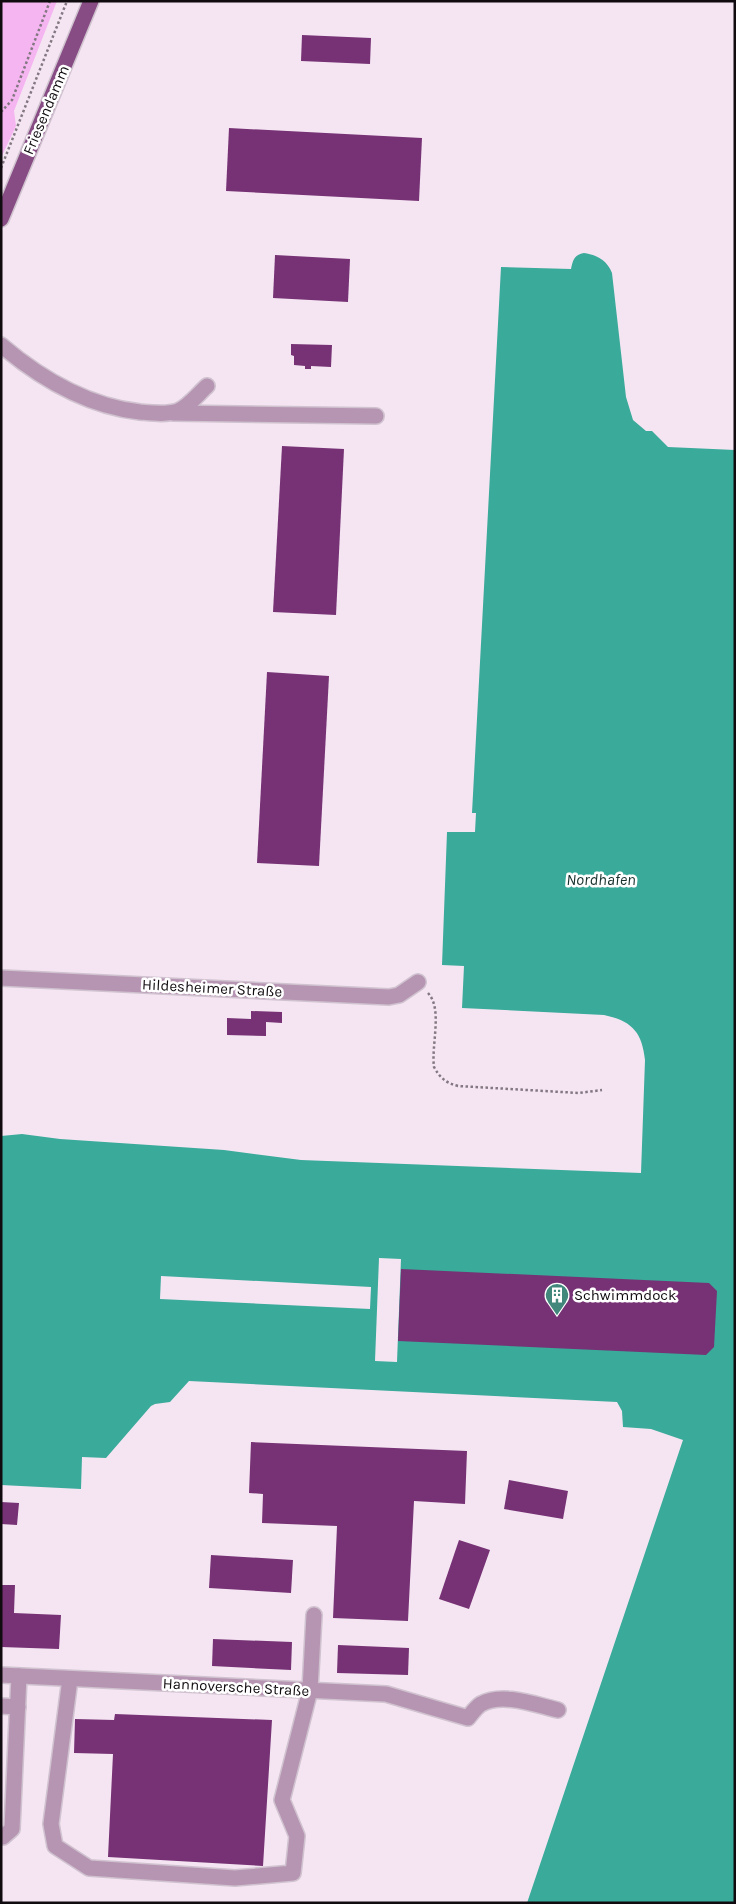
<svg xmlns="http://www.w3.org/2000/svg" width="736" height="1904" viewBox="0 0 736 1904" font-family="Karla,sans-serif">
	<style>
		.green { fill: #f5b5f1 }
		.water { fill: #3aaa9a }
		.pier { fill: #f5e5f3 }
		.building { fill: #763274 }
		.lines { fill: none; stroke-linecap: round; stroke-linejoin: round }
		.minor-casing { stroke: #d0c2cf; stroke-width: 18 }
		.major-casing { stroke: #d0c2cf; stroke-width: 18 }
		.path { stroke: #837881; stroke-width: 2.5; stroke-dasharray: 2.5 2.5; stroke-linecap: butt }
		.minor { stroke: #b695b3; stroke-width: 15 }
		.major { stroke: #864c83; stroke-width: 15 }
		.labels { text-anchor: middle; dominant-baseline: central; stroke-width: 5; stroke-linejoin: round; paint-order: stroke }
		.street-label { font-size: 15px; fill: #100b0f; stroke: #fff }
		.poi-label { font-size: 15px; fill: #100b0f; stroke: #fff; text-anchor: start }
		.water-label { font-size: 16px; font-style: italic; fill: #172f2b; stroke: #fff }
	</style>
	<rect width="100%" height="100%" fill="#f5e5f3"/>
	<polygon class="green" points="1,1 57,1 14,111 16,126 1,158"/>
	<path class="water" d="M584,253C597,255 607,260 612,273L626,397L633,420L646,431H652L668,447L735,450V1903H527L683,1440L651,1429L623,1427L622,1411L617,1402L189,1381L170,1402L155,1404L151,1406L106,1458L82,1457L81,1489L1,1485V1136L22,1134L60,1139L224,1150L301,1160L641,1173L645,1060C642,1032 632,1021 604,1015L462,1008L464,966L442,965L447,832H475L476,813H472L501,267L571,269C573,260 574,255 584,253Z"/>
	<g class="pier">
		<polygon points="379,1258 401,1259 397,1362 375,1361"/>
		<polygon points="161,1276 371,1287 370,1309 160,1299"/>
	</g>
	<g class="building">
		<polygon points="302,35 371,38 370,64 301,61"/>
		<polygon points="229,128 422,138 419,201 226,191"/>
		<polygon points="275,255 350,259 348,302 273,298"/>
		<polygon points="291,344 332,345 331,367 311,366 311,369 305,369 305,366 294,365 294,356 291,355"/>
		<polygon points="282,446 344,449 336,615 273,612"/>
		<polygon points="267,672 329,676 319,866 257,863"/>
		<polygon points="251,1011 282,1012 282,1023 266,1022 266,1036 227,1035 227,1018 251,1019"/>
		<polygon points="401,1269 709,1283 717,1291 714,1347 706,1355 398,1341"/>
		<polygon points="251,1442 467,1451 465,1504 414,1501 408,1621 333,1618 337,1526 262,1523 263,1494 249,1493"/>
		<polygon points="509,1480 568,1491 563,1519 504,1509"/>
		<polygon points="1,1502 19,1503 17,1525 1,1524"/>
		<polygon points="459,1540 490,1550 469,1609 439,1599"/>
		<polygon points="211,1555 293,1560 291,1593 209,1588"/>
		<polygon points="1,1585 15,1585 14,1613 61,1615 59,1649 1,1647"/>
		<polygon points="213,1639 292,1642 291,1670 212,1666"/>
		<polygon points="338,1645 409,1648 408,1675 337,1673"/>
		<polygon points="115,1714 272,1720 263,1866 108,1857 113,1754 74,1753 75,1719 114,1720"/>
	</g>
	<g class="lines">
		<g class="minor-casing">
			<g id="minor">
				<path d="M1,345C41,379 87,406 140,412C152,413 166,415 178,411C189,406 198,394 207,386"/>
				<polyline points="173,413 376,416"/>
				<polyline points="1,978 389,997 399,995 418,982"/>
				<path d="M1,1675L386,1694L468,1718C472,1713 476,1707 481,1704C503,1692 536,1705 558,1710"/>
				<polyline points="70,1679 51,1824 55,1846 89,1868 235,1878 293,1873 297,1836 282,1800 310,1690 314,1615"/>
				<polyline points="1,1706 18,1707"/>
				<polyline points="1,1837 3,1837 12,1829 19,1676"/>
			</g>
		</g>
		<g class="major-casing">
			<polyline id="major" points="1,219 91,1"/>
		</g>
		<g class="path">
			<polyline points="1,112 12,100 50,1"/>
			<polyline points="1,168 67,1"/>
			<path d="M428,993C443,1009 431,1045 434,1067C440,1078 446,1083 458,1086L579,1093L602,1090"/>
		</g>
		<use href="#minor" class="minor"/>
		<use href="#major" class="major"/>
	</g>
	<defs>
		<g id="building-pin" transform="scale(1.25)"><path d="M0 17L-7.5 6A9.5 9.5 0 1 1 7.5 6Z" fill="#42877c" stroke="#fff"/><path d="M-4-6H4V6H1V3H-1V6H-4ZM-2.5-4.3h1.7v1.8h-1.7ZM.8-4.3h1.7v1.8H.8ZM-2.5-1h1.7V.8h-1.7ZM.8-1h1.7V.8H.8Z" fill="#fff"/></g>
	</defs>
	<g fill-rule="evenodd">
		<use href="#building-pin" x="557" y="1295"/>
	</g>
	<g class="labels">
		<g class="street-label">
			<text transform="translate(46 110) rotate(-67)">Friesendamm</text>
			<text transform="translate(212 988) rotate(3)">Hildesheimer Straße</text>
			<text transform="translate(236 1687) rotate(3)">Hannoversche Straße</text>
		</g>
		<g class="poi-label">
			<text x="574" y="1295">Schwimmdock</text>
		</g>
		<g class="water-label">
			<text x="601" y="879">Nordhafen</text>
		</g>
	</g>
	<rect width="736" height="1904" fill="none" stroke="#100b0f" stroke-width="5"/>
</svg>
